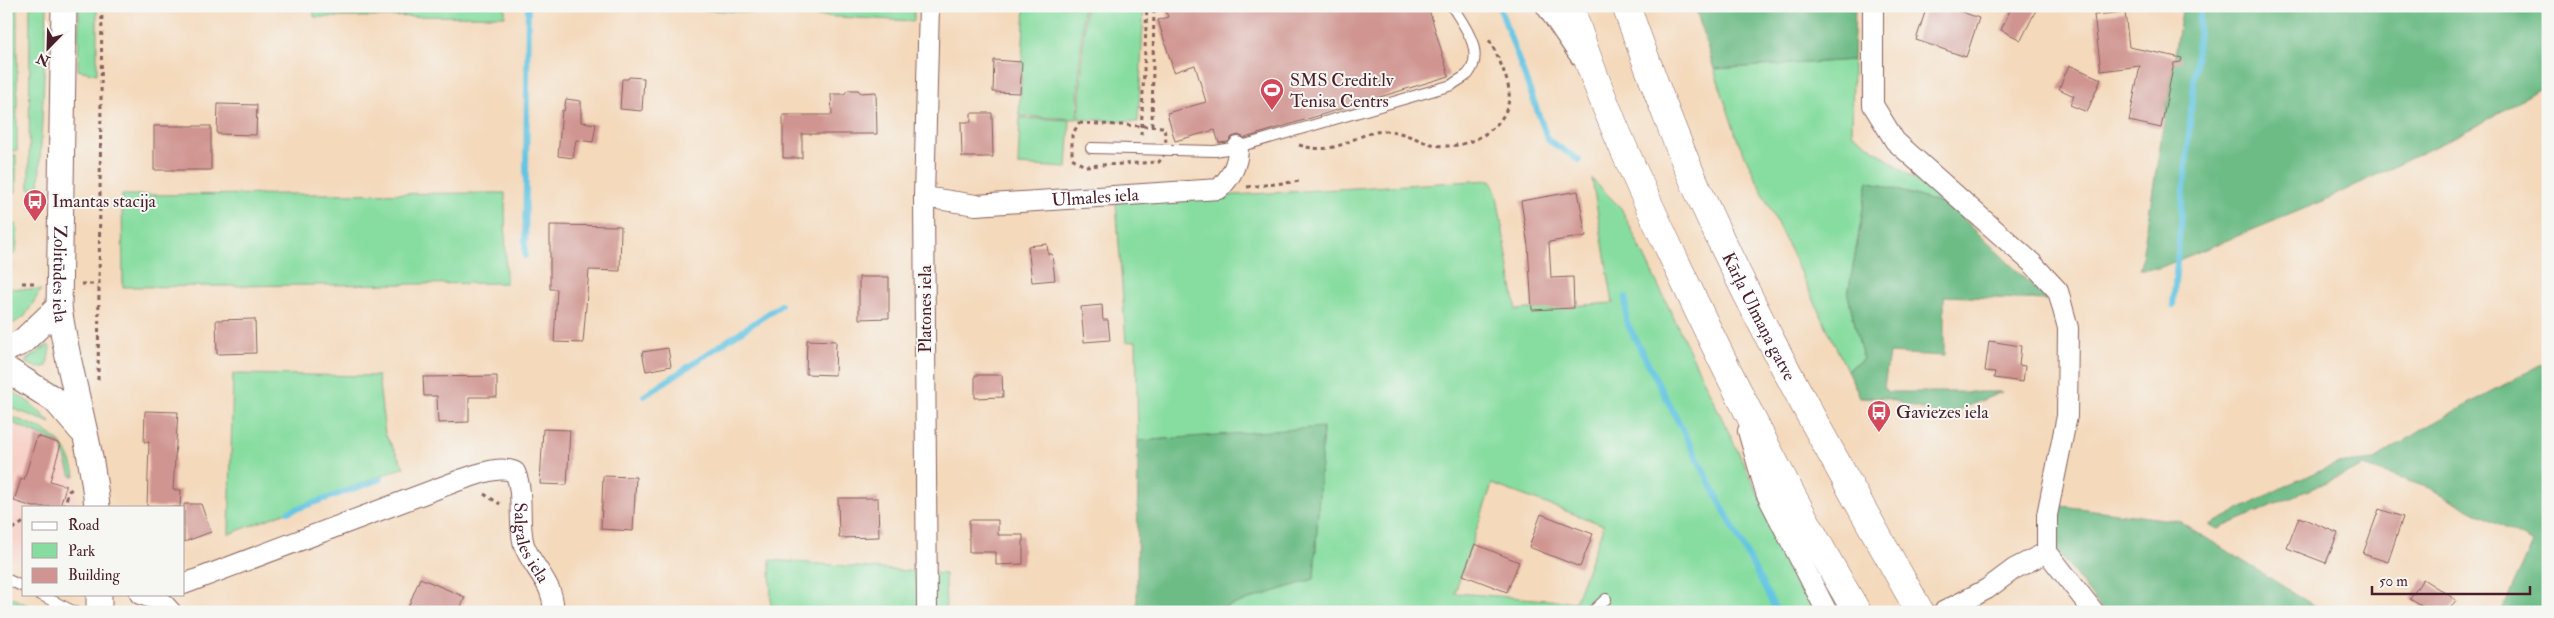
<svg xmlns="http://www.w3.org/2000/svg" width="2554" height="618" viewBox="0 0 2554 618" font-family="'IM FELL Double Pica',serif">
	<style>
		.built { fill: #f7d1c7 }
		.green { fill: #87dda0; stroke: #687e66; fill-rule: evenodd }
		.forest { fill: #6dbc86; stroke: #5c6e58 }
		.lines { fill: none; stroke-linecap: round; stroke-linejoin: round }
		.stream { stroke: #64c5e2; stroke-width: 6 }
		.building { fill: #d09591 }
		.service-casing { stroke: #86605d; stroke-width: 12 }
		.minor-casing { stroke: #86605d; stroke-width: 22 }
		.tertiary-casing { stroke: #86605d; stroke-width: 27 }
		.trunk-casing { stroke: #86605d; stroke-width: 29 }
		.path { stroke: #86605d; stroke-width: 3; stroke-dasharray: 4 4; stroke-linecap: butt }
		.service { stroke: #fff; stroke-width: 10 }
		.minor { stroke: #fff; stroke-width: 20 }
		.tertiary { stroke: #fff; stroke-width: 25 }
		.trunk { stroke: #fff; stroke-width: 28 }
		.labels { text-anchor: middle; dominant-baseline: central; stroke-width: 4; stroke-linejoin: round; paint-order: stroke }
		.poi-label { font-size: 18px; fill: #4a1f2b; stroke: #f6f6f2; text-anchor: start }
		.street-label { font-size: 18px; fill: #4a1f2b; stroke: #f6f6f2 }
	</style>
	<rect width="100%" height="100%" fill="#f6f6f2"/>
	<filter id="ink" filterUnits="userSpaceOnUse"><feTurbulence type="fractalNoise" baseFrequency=".02" numOctaves="2"/><feDisplacementMap in="SourceGraphic" scale="10" xChannelSelector="R" yChannelSelector="G"/><feConvolveMatrix kernelMatrix="1 2 1 2 8 2 1 2 1" color-interpolation-filters="sRGB"/></filter>
	<filter id="wash" filterUnits="userSpaceOnUse"><feTurbulence type="fractalNoise" baseFrequency=".0096" numOctaves="4" result="noise"/><feDisplacementMap in="SourceGraphic" scale="20" xChannelSelector="R" yChannelSelector="G"/><feGaussianBlur stdDeviation="1.12" result="paint"/><feColorMatrix in="noise" values="0 0 0 0 0 0 0 0 0 0 0 0 0 0 0 0 0 1.4 0 .05"/><feComposite in="paint" operator="in"/></filter>
	<g filter="url(#wash)">
		<rect width="100%" height="100%" fill="#f4d9bb"/>
		<polygon class="built" points="6,420 61,444 75,488 76,507 24,507 24,564 6,556"/>
		<g class="green">
			<polygon points="6,6 17,6 17,151 6,150"/>
			<polygon points="30,6 47,6 39,187 29,189"/>
			<polygon points="79,6 97,6 97,74 78,70"/>
			<polygon points="314,6 505,6 505,16 314,17"/>
			<polygon points="632,6 914,6 914,21"/>
			<polygon points="1025,6 1083,6 1077,119 1019,116"/>
			<polygon points="1085,6 1144,6 1138,122 1079,119"/>
			<polygon points="1853,60 1852,133 1950,206 1868,181 1848,295 1863,359 1847,370 1738,141 1714,69"/>
			<polygon points="1020,118 1070,120 1067,168 1018,165"/>
			<polygon points="6,155 16,155 16,192 12,192 6,186"/>
			<path d="M1592,179L1621,208L1815,612H1210L1314,579L1323,428L1138,441L1136,341L1126,342L1116,202L1491,180L1497,196L1516,310L1613,303ZM1492,484L1604,525L1575,602L1455,593Z"/>
			<polygon points="505,193 506,283 123,287 122,195"/>
			<polygon points="15,224 18,229 16,252 6,262 6,225"/>
			<polygon points="6,288 41,290 25,316 6,328"/>
			<polygon points="48,345 50,347 47,366 38,368 26,363 26,360"/>
			<polygon points="233,374 378,376 385,434 404,467 229,534"/>
			<polygon points="6,387 30,403 51,423 6,406"/>
			<path d="M6,415C41,428 67,434 75,476H71L61,444L6,420Z"/>
			<polygon points="770,560 945,574 946,612 771,612"/>
			<polygon points="6,595 42,612 6,612"/>
		</g>
		<g class="forest">
			<polygon points="1695,6 1855,6 1853,60 1714,69"/>
			<polygon points="2183,6 2548,6 2548,83 2479,125 2323,201 2159,268 2140,269"/>
			<polygon points="1868,181 1950,206 2047,300 1944,296 1944,356 1889,353 1884,387 1887,392 2002,392 1944,416 1885,398 1860,397 1847,370 1863,359 1848,295"/>
			<polygon points="2548,361 2548,612 2501,612 2533,543 2429,488 2364,466 2218,529 2210,525 2289,484 2336,464 2375,460 2426,427"/>
			<polygon points="1323,427 1314,579 1210,612 1137,612 1138,441"/>
			<polygon points="2062,506 2179,521 2324,612 2104,612 2056,549"/>
		</g>
		<g class="lines">
			<g class="stream">
				<polyline points="1499,6 1548,140 1579,160"/>
				<polyline points="525,256 528,6"/>
				<polyline points="1626,297 1626,321 1777,612"/>
				<polyline points="2173,305 2201,6"/>
				<polyline points="644,396 781,305"/>
				<polyline points="288,512 381,479"/>
			</g>
		</g>
		<g id="blocks">
			<g class="building">
				<polygon points="1164,6 1428,6 1449,76 1245,138 1238,135 1232,137 1228,142 1219,143 1215,130 1175,141 1167,113 1206,102 1195,65 1174,72 1158,20 1168,17"/>
				<polygon points="1927,6 1945,6 1979,18 1966,57 1916,40"/>
				<polygon points="2012,6 2038,6 2021,40 2001,30"/>
				<polygon points="2125,12 2129,47 2182,58 2181,62 2174,63 2161,128 2129,121 2140,66 2101,71 2094,15"/>
				<polygon points="994,60 1022,62 1020,93 993,92"/>
				<polygon points="2069,65 2101,79 2087,112 2070,105 2074,96 2059,89"/>
				<polygon points="629,77 644,78 642,111 620,109 622,79 628,79"/>
				<polygon points="848,90 858,90 861,93 876,92 877,134 802,134 802,158 783,158 783,115 832,115 831,94 844,94"/>
				<polygon points="566,99 581,101 581,122 596,124 593,142 576,140 573,158 558,156 562,110 564,111"/>
				<polygon points="218,104 257,105 256,135 217,134"/>
				<polygon points="971,113 992,113 993,157 962,157 961,122 971,122"/>
				<rect x="154" y="126" width="57" height="44"/>
				<polygon points="1578,191 1586,236 1549,242 1551,278 1573,277 1574,308 1532,310 1528,246 1521,201"/>
				<polygon points="550,225 621,226 620,271 589,270 583,343 554,342 557,289 550,289"/>
				<polygon points="1047,244 1048,254 1052,254 1055,280 1032,282 1028,246"/>
				<polygon points="859,277 889,277 889,318 859,319"/>
				<polygon points="1102,305 1103,320 1108,320 1110,340 1084,342 1081,307"/>
				<polygon points="255,319 256,353 217,354 216,320"/>
				<polygon points="807,340 836,341 835,375 806,374"/>
				<polygon points="1989,341 2021,346 2019,365 2025,366 2023,382 1994,378 1995,372 1985,371"/>
				<polygon points="668,348 671,366 646,371 642,352"/>
				<polygon points="975,375 1002,375 1003,397 975,398"/>
				<polygon points="497,376 497,397 469,397 469,422 438,423 437,396 424,396 423,377"/>
				<polygon points="145,411 178,412 173,490 181,490 180,507 147,507 149,442 144,442"/>
				<polygon points="543,429 570,430 567,485 540,484"/>
				<polygon points="37,436 61,444 50,481 66,486 60,507 33,507 14,501 21,479 24,480"/>
				<polygon points="603,476 636,477 633,531 601,529"/>
				<polygon points="838,498 878,498 879,537 839,538"/>
				<polygon points="184,504 201,504 211,532 184,542"/>
				<polygon points="2379,509 2403,517 2388,562 2363,554"/>
				<polygon points="1541,514 1593,534 1580,567 1529,547"/>
				<polygon points="2299,517 2338,533 2326,563 2287,548"/>
				<polygon points="969,520 998,520 998,535 1023,535 1023,564 996,565 996,552 969,552"/>
				<polygon points="1475,544 1519,562 1507,592 1463,575"/>
				<polygon points="420,578 465,597 459,612 406,612"/>
				<polygon points="2423,579 2456,600 2448,612 2431,612 2410,599"/>
			</g>
		</g>
	</g>
	<g filter="url(#ink)">
		<use href="#blocks" fill-opacity="0" stroke="#86605d" stroke-width="1"/>
		<g class="lines">
			<g class="service-casing">
				<g id="service">
					<path d="M1091,148L1215,151L1238,147L1452,85C1456,81 1464,78 1468,74C1486,52 1463,24 1452,6"/>
					<polyline points="6,579 24,587"/>
					<polyline points="39,594 75,612"/>
					<polyline points="1592,612 1606,599"/>
				</g>
			</g>
			<g class="minor-casing">
				<g id="minor">
					<polyline points="1546,6 1580,56"/>
					<polyline points="1873,6 1873,105 1895,141 2032,263 2058,291 2068,328 2067,416 2047,515 2047,552"/>
					<path id="s1" d="M924,197L976,205L1219,189C1231,177 1238,165 1238,147"/>
					<polyline points="1748,431 1766,493 1827,612"/>
					<polyline points="2047,552 2094,612"/>
					<path id="s2" d="M184,584L460,480C477,475 498,465 515,472C525,495 517,520 524,545C532,568 556,585 553,612"/>
					<polyline points="140,594 161,601 171,612"/>
					<polyline points="927,612 924,197 929,6"/>
					<polyline points="1943,612 1987,589 2014,569 2047,552"/>
				</g>
			</g>
			<g class="tertiary-casing">
				<g id="tertiary">
					<path id="s3" d="M64,6L59,307C68,374 91,439 97,507"/>
					<polyline points="6,349 22,342 59,307"/>
					<polyline points="6,369 55,400 81,430"/>
					<polyline points="99,612 99,594"/>
				</g>
			</g>
			<g class="trunk-casing">
				<g id="trunk">
					<path d="M1570,6C1599,100 1641,189 1683,278C1736,391 1793,503 1857,612"/>
					<path id="s4" d="M1626,6C1652,77 1678,149 1710,217C1773,353 1847,482 1920,612"/>
				</g>
			</g>
			<g class="path">
				<polygon points="1079,123 1164,127 1167,150 1159,162 1084,166 1072,158 1072,135"/>
				<polyline points="1152,126 1154,6"/>
				<polyline points="1141,135 1147,6"/>
				<path d="M1299,145C1340,158 1351,132 1386,131C1407,131 1424,146 1445,146C1471,147 1507,127 1509,98C1511,82 1496,52 1488,38"/>
				<polyline points="1247,187 1302,181"/>
				<polyline points="22,283 38,283"/>
				<polyline points="81,284 98,284"/>
				<polyline points="98,380 102,6"/>
				<polyline points="484,494 500,504"/>
				<polyline points="64,507 69,491 72,489"/>
				<polyline points="6,533 24,522"/>
			</g>
			<use href="#service" class="service"/>
			<use href="#minor" class="minor"/>
			<use href="#tertiary" class="tertiary"/>
			<use href="#trunk" class="trunk"/>
		</g>
	</g>
	<defs>
		<g id="stadium-pin" transform="scale(1.25)"><path d="M0 17L-7.5 6A9.5 9.5 0 1 1 7.5 6Z" fill="#d1495b" stroke="#f6f6f2"/><path d="M0-5a6.5 5 0 1 0 0 10a6.5 5 0 1 0 0-10ZM-3.5-1.8h7v3.6h-7Z" fill="#fff"/></g>
		<g id="bus-pin" transform="scale(1.25)"><path d="M0 17L-7.5 6A9.5 9.5 0 1 1 7.5 6Z" fill="#d1495b" stroke="#f6f6f2"/><path d="M-5-6H5V4H4V6H2V4H-2V6H-4V4H-5ZM-3.5-4V0h7V-4ZM-3.5 1.2v1.5H-2V1.2ZM2 1.2v1.5H3.5V1.2Z" fill="#fff"/></g>
	</defs>
	<g fill-rule="evenodd">
		<use href="#stadium-pin" x="1272" y="90"/>
		<use href="#bus-pin" x="35" y="201"/>
		<use href="#bus-pin" x="1879" y="412"/>
	</g>
	<g class="labels">
		<g class="poi-label">
			<text x="1290" y="80">SMS Credit.lv<tspan x="1290" dy="21">Tenisa Centrs</tspan></text>
			<text x="52" y="201">Imantas stacija</text>
			<text x="1896" y="412">Gaviezes iela</text>
		</g>
		<g class="street-label">
			<text stroke="none"><textPath href="#s1" startOffset="172">Ulmales iela</textPath></text>
			<text stroke="none"><textPath href="#s3" startOffset="268">Zolitūdes iela</textPath></text>
			<text transform="translate(925 309) rotate(-90)">Platones iela</text>
			<text stroke="none"><textPath href="#s4" startOffset="338">Kārļa Ulmaņa gatve</textPath></text>
			<text stroke="none"><textPath href="#s2" startOffset="425">Salgales iela</textPath></text>
		</g>
	</g>
	<rect width="2554" height="618" fill="none" stroke="#f6f6f2" stroke-width="25"/>
	<rect x="22" y="506" width="162" height="90" fill="#f6f6f2" stroke="#b1a0a2"/>
	<rect x="32" y="522" width="25" height="8" fill="#ffffff" stroke="#b1a0a2"/>
	<text x="68" y="530" font-size="15" fill="#4a1f2b">Road</text>
	<rect x="32" y="543" width="25" height="15" fill="#87dda0" stroke="#b1a0a2"/>
	<text x="68" y="556" font-size="15" fill="#4a1f2b">Park</text>
	<rect x="32" y="568" width="25" height="15" fill="#d09591" stroke="#b1a0a2"/>
	<text x="68" y="580" font-size="15" fill="#4a1f2b">Building</text>
	<g transform="translate(48 48) rotate(203)" stroke="#f6f6f2" stroke-width="4" paint-order="stroke">
	<path d="M0-4L9 19L0 12L-9 19Z" fill="#4a1f2b"/>
	<text y="-8" font-size="14" font-weight="bold" text-anchor="middle" fill="#4a1f2b">N</text>
	</g>
	<path d="M2372 586v8h158v-8" fill="none" stroke="#4a1f2b" stroke-width="2.5"/>
	<text x="2379" y="586" font-size="15" fill="#4a1f2b" stroke="#f6f6f2" stroke-width="4" paint-order="stroke">50 m</text>
</svg>
